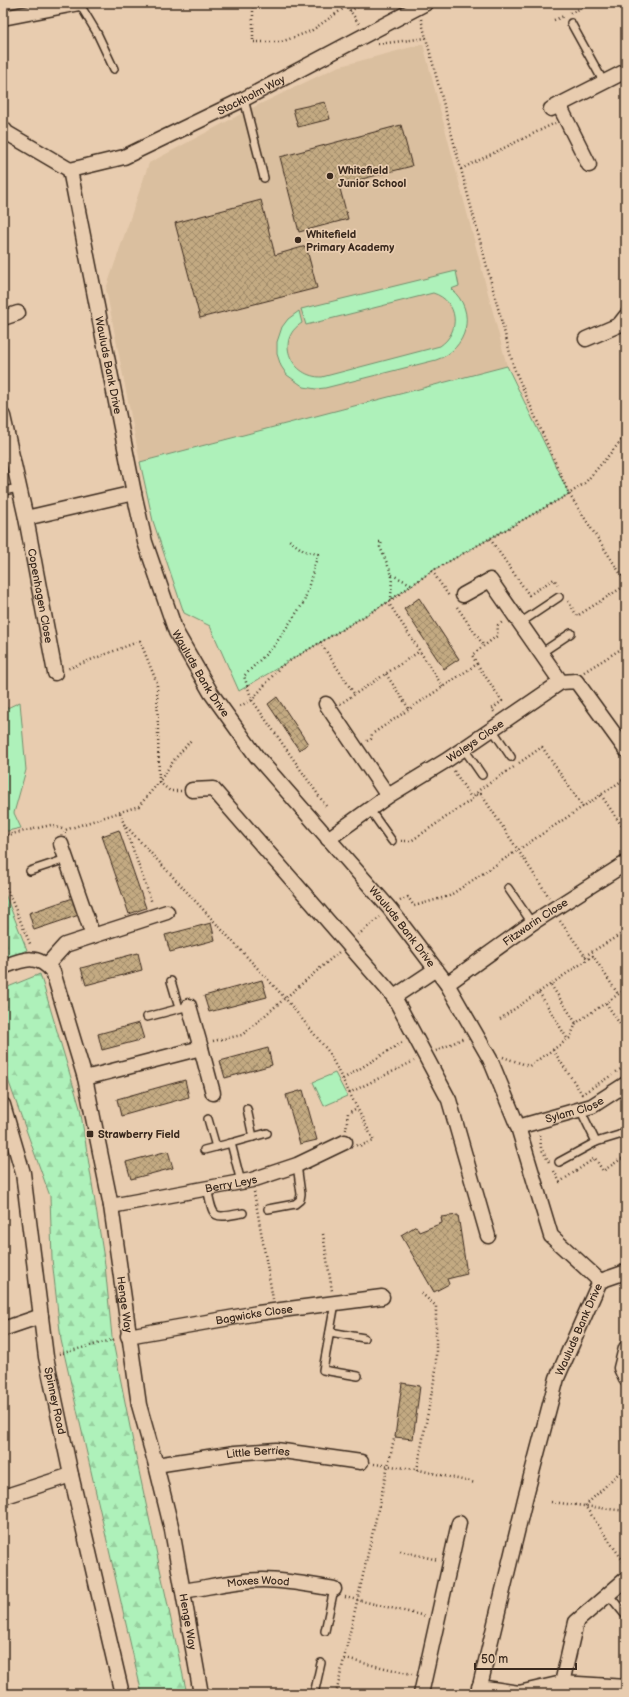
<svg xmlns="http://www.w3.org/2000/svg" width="629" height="1697" viewBox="0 0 629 1697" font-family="'Balsamiq Sans',sans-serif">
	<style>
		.built { fill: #dabf9f }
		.green { fill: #aef1ba; stroke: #748e6c }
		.forest { fill: url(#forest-firs); stroke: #748e6c }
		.building { fill: url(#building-cross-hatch); stroke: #3b2a1e }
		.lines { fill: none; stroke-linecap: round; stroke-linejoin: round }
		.service-casing { stroke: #3b2a1e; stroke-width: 10 }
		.minor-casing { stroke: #3b2a1e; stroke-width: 17 }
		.path { stroke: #3b2a1e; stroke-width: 2.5; stroke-dasharray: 1 3; stroke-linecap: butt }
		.service { stroke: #e8ccaf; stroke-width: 7 }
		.minor { stroke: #e8ccaf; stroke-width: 14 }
		.poi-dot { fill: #3b2a1e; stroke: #e8ccaf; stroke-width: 1.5 }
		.labels { text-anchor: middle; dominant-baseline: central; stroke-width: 3.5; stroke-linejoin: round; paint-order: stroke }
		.street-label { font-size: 11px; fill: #3b2a1e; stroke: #e8ccaf }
		.poi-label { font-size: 11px; font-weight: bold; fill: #3b2a1e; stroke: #e8ccaf; text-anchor: start }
	</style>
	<defs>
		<pattern id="forest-firs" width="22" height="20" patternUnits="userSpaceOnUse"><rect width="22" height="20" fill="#aef1ba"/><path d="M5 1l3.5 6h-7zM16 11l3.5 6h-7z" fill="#97cf9f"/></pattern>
		<pattern id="building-cross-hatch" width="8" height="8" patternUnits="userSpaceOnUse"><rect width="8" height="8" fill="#c3aa82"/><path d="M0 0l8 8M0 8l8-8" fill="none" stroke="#a08b6a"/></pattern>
	</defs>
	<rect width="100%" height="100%" fill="#e8ccaf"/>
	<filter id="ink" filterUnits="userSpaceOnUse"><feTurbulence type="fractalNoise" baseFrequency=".025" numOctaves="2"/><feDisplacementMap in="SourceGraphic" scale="8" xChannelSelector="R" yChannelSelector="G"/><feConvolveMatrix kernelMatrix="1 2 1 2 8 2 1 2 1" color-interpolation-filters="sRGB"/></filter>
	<g filter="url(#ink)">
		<polygon class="built" points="423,44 507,366 140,462 106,289 149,163 254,107 337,67"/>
		<g class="green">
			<path d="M456,271L459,286L451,289C478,311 467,350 436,360L325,388L316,389L304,387L287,375L281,366L277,354V342L282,327L288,319L299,311L302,323C274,340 292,378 322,377L440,346C461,332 459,301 433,293L306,325L301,309Z"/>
			<polygon points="507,366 569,494 432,571 388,602 239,691 210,626 184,613 153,521 140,462"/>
			<polygon points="20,702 26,770 14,813 21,828 3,832 3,710"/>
			<polygon points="335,1073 347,1096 324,1106 313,1082"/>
		</g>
		<g class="forest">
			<polygon points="3,889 27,950 3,960"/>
			<polygon points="40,974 80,1108 105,1265 112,1337 137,1462 187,1694 142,1694 61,1340 52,1259 50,1196 3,1066 3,989"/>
		</g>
		<g class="building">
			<polygon points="325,102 330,119 298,127 293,109"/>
			<polygon points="401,125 412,166 339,185 348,219 299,232 280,157"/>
			<polygon points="261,200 275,255 306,246 317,288 200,318 175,223"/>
			<polygon points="419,598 459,659 444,669 404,609"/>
			<polygon points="277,697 308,744 299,750 268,704"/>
			<polygon points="119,830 146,908 129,914 102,836"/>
			<polygon points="73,898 79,915 34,930 29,913"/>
			<polygon points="211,923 215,940 170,952 165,935"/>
			<polygon points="138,953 142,970 86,985 81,968"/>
			<polygon points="262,980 267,997 209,1012 204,996"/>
			<polygon points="139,1023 144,1039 102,1050 98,1034"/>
			<polygon points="268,1048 272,1065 225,1078 220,1061"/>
			<polygon points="185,1080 189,1097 121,1116 117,1099"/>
			<polygon points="303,1090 317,1140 300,1144 286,1095"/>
			<polygon points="168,1151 173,1168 131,1179 126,1162"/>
			<polygon points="458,1215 467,1274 447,1279 449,1284 434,1292 401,1235 416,1226 419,1232 442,1223 441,1217"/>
			<polygon points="402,1383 420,1386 413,1439 395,1437"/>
		</g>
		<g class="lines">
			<g class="service-casing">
				<g id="service">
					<polyline points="79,3 97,33 114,69"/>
					<polyline points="571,23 603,81"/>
					<polyline points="244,99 264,178"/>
					<polyline points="3,491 19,488"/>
					<polyline points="520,623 559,597"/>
					<polyline points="541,653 571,633"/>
					<polyline points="492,729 511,757"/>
					<polyline points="464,749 482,775"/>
					<polyline points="370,810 392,841"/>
					<polyline points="30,871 66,859"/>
					<polyline points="508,888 532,923"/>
					<polyline points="171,981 179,1008"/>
					<polyline points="147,1017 189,1006"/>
					<polyline points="247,1109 253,1137"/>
					<polyline points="580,1109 596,1142"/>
					<polyline points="208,1119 216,1147"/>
					<polyline points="231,1143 267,1133"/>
					<polyline points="204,1150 231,1143 241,1182"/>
					<polyline points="559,1162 596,1142 619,1135 626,1130"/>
					<path d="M207,1188C214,1219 211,1219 243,1213"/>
					<polyline points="268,1209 295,1204 300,1200 301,1194 297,1165"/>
					<polyline points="335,1303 323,1370 358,1376"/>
					<polyline points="330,1332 364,1338"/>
					<polyline points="608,1594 626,1616"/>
					<polyline points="325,1631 334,1589"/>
					<polyline points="314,1694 321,1663"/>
				</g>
			</g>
			<g class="minor-casing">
				<g id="minor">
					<polyline points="3,18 80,3"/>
					<polyline points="559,105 589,165"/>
					<polyline points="551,109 626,71"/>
					<polyline points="3,128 7,133 70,170"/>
					<path id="s1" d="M70,170L134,493L145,542L176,632L211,693L257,757L390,909L447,984L490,1059L518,1127L551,1236L600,1281"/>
					<path id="s2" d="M70,170L124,157L244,99L426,3"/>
					<polyline points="3,318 18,313"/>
					<polyline points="586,339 619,325 626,316"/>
					<polyline points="3,416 26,518 134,493"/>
					<path id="s3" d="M26,518L55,673"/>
					<polyline points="463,595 490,580 561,682"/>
					<polyline points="326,704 388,796"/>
					<polyline points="192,790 213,789 394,997 449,1100 488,1236"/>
					<path id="s4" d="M328,839L388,796L447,760L561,682L576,681L626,750"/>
					<polyline points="61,844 93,936"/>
					<polyline points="47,965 65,945 167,912"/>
					<path id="s5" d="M3,967C24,959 37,953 53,972L85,1078L111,1206L139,1405L156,1465L172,1530L201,1694"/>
					<path id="s6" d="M447,984L532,923L626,863"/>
					<polyline points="394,997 436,969"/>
					<polyline points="201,1048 213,1093"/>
					<polyline points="85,1078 201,1048 189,1006"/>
					<path id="s7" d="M3,1105L23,1173L46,1357L71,1475L122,1694"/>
					<path id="s8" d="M518,1127L592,1106L626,1084"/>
					<path id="s9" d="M111,1206L252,1180L297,1165L345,1142"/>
					<polyline points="600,1281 626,1272"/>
					<polyline points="3,1329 41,1316"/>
					<path id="s10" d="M128,1336L258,1313L382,1297"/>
					<polyline points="626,1348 621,1368 626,1379"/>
					<path id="s11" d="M156,1465L235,1453L276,1450L361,1462"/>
					<polyline points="3,1497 71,1475"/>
					<path id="s12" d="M183,1591C210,1587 236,1580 263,1580C287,1580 310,1585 334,1589"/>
					<polyline points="562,1683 576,1622 626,1579"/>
					<polyline points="479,1687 519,1693 562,1683 626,1687"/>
					<polyline points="421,1694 459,1523"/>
					<path id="s13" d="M478,1694L525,1499L557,1378L600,1281"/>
				</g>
			</g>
			<g class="path">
				<polyline points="253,3 253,42 281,42 311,31 347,6"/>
				<polyline points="345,3 359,24"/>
				<polyline points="350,11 365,3"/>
				<polyline points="570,13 594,3"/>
				<polyline points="421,19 426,38"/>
				<polyline points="554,20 564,16"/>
				<polyline points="378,44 426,38 514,368 569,494 622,576 626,586"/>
				<polyline points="461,169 555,123"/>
				<polyline points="490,539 529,595 554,579 559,587"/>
				<polyline points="379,542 382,542 380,547 392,575 391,600"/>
				<polyline points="432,571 449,596"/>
				<polyline points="392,575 413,585"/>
				<polyline points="568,601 577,616 626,585"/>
				<polyline points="388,602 443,687"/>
				<polyline points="457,607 484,646"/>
				<polyline points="320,642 355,695"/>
				<polyline points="477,664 502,701 492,709 495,713"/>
				<polyline points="584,672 626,646"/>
				<polyline points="386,674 409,709"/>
				<polyline points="340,704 420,651"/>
				<polyline points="240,706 252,700 244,676 274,646 304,602 318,554 304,551 289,540"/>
				<polyline points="367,741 371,739 372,734 477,664 472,655 497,636 498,625 504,621"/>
				<polyline points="519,763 542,747 583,807"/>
				<polyline points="454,771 470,796 481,794 549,897"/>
				<polyline points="181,791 170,791 159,782 174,760 192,739"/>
				<polyline points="601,795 626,832"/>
				<polyline points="326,806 252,700 281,666 388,602 432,571 569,494 585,483 626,435"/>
				<polyline points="120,813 152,903"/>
				<polyline points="124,824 285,998 328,1051 374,1141 359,1146 356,1145"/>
				<polyline points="65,833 65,830 139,806 159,782 157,683 140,641 67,669"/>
				<polyline points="3,836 51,825 65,830"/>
				<polyline points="401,841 411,841 470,801 479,790 514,767"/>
				<polyline points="3,880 31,946"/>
				<polyline points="400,901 408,897 414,906 449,896 626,778"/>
				<polyline points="560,921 588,960"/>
				<polyline points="358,935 380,917"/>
				<polyline points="585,956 626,931"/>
				<polyline points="551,985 576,1023"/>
				<polyline points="539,992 593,956 618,994"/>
				<polyline points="606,1003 626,1033"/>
				<polyline points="500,1019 539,992 568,1040"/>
				<polyline points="213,1041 242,1035 339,952"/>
				<polyline points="553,1050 582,1094 612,1075"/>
				<polyline points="436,1051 464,1038"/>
				<polyline points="503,1057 529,1066 570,1038 576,1023 626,989"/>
				<polyline points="616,1072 626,1066"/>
				<polyline points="343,1079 403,1042"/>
				<polyline points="349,1093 414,1061"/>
				<polyline points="346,1130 348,1113 357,1108"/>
				<polyline points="540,1135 541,1148 549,1162"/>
				<polyline points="554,1171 560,1182 595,1158 603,1171 621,1159 626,1158"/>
				<polyline points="254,1192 273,1299"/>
				<polyline points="323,1234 332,1291"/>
				<polyline points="59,1354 116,1339"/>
				<polyline points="374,1464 415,1469 475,1483"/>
				<polyline points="626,1466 585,1506 626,1565"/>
				<polyline points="417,1470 436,1370 436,1306 421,1293"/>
				<polyline points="551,1502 626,1511"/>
				<polyline points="400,1551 438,1560"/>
				<polyline points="345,1597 425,1616"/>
				<polyline points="345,1659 412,1674"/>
				<polyline points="336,1694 394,1439"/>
			</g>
			<use href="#service" class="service"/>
			<use href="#minor" class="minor"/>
		</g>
	</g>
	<g class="poi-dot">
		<circle cx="330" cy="176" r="4"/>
		<circle cx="298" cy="240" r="4"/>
		<rect x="86" y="1130" width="8" height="8" rx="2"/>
	</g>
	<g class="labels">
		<g class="street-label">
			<text stroke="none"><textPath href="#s2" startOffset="197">Stockholm Way</textPath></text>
			<text stroke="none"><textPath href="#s1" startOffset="199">Wauluds Bank Drive</textPath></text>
			<text stroke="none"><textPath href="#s3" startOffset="79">Copenhagen Close</textPath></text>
			<text stroke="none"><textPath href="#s1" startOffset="523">Wauluds Bank Drive</textPath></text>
			<text stroke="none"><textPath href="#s4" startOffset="177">Waleys Close</textPath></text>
			<text stroke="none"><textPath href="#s6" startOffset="108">Fitzwarin Close</textPath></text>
			<text stroke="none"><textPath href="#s1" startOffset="847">Wauluds Bank Drive</textPath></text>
			<text stroke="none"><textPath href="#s8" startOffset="59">Sylam Close</textPath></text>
			<text stroke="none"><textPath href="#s9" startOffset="122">Berry Leys</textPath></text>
			<text stroke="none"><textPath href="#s5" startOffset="396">Henge Way</textPath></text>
			<text stroke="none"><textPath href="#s10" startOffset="128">Bagwicks Close</textPath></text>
			<text stroke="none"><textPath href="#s13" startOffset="379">Wauluds Bank Drive</textPath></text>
			<text stroke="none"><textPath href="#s7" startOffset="301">Spinney Road</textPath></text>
			<text stroke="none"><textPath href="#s11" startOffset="103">Little Berries</textPath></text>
			<text stroke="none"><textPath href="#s12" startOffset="76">Moxes Wood</textPath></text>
			<text stroke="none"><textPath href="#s5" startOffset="720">Henge Way</textPath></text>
		</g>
		<g class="poi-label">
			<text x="338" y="170">Whitefield<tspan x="338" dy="13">Junior School</tspan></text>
			<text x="306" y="234">Whitefield<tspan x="306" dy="13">Primary Academy</tspan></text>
			<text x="98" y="1134">Strawberry Field</text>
		</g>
	</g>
	<rect width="629" height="1697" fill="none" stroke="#e8ccaf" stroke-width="16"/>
	<rect x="8" y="8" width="613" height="1681" fill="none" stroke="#3b2a1e" stroke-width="1.5" filter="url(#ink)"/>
	<path d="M475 1663v6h101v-6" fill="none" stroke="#3b2a1e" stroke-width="2"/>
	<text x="481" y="1663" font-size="12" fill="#3b2a1e" stroke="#e8ccaf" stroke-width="3" paint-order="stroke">50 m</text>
</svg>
